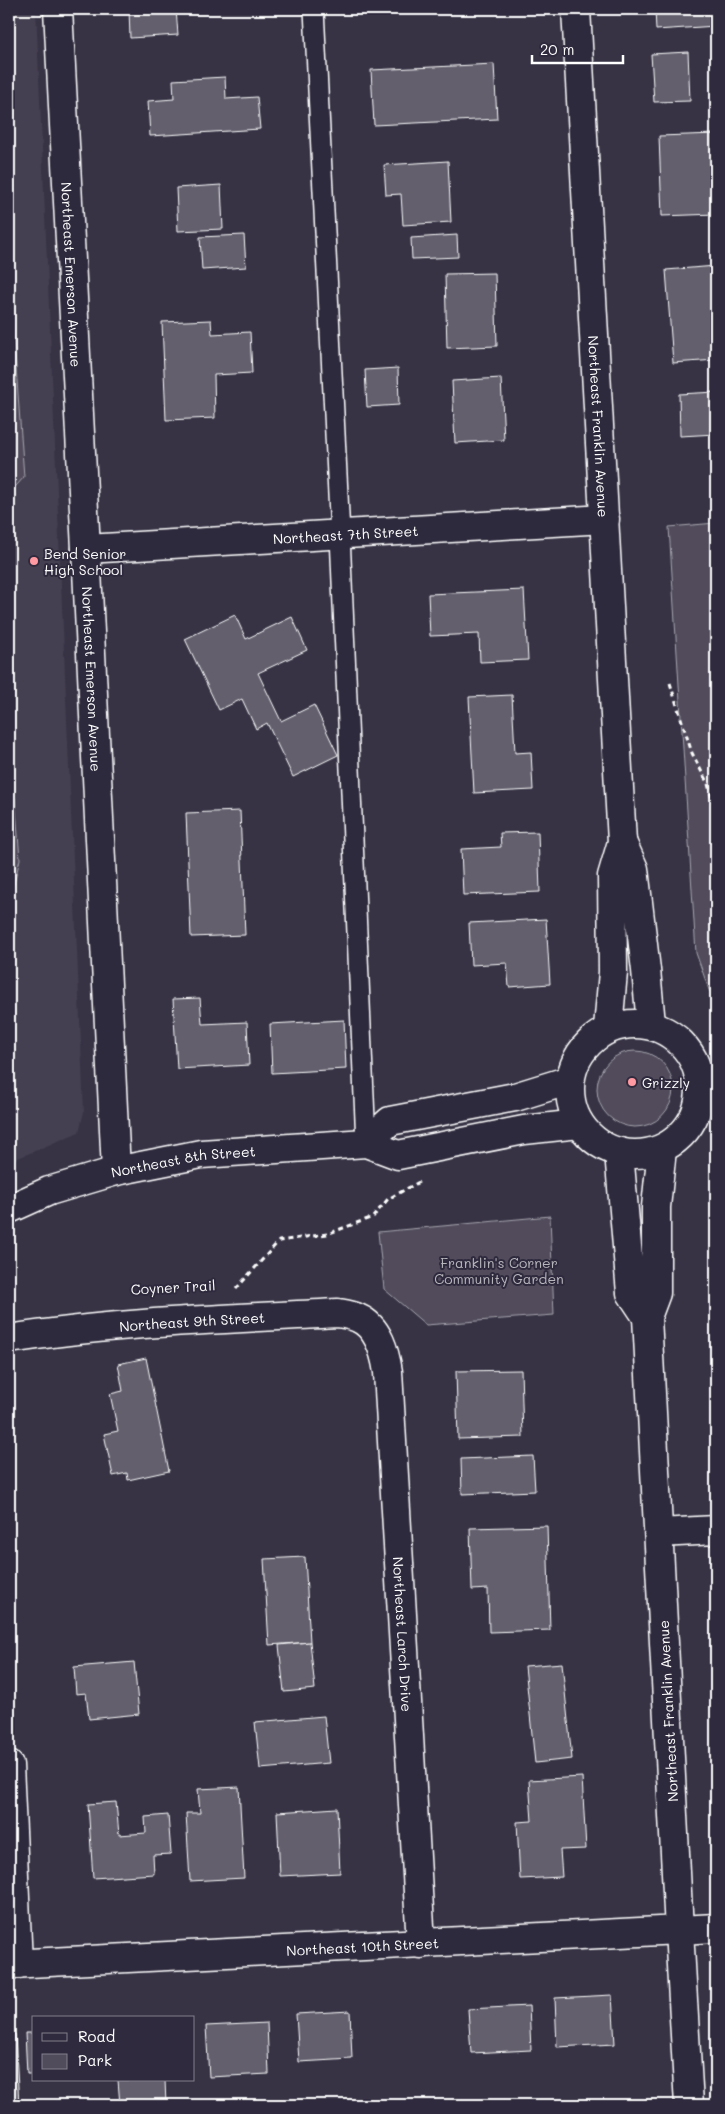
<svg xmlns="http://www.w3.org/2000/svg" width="725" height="2114" viewBox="0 0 725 2114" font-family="Mali,sans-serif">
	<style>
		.built { fill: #444051 }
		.green { fill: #514c5c; stroke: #a8a6ae }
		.building { fill: #635f6d; stroke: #fff }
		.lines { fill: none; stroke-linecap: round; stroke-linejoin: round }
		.service-casing { stroke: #fff; stroke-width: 22 }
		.minor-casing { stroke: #fff; stroke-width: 31 }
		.tertiary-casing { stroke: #fff; stroke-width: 31 }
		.path { stroke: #fff; stroke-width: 3; stroke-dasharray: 5 4; stroke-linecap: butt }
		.service { stroke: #2f2a3d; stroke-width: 19 }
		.minor { stroke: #2f2a3d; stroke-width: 28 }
		.tertiary { stroke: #2f2a3d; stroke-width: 28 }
		.poi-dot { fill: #ff9aa2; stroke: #2f2a3d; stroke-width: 2 }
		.labels { text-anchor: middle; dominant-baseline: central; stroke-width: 4; stroke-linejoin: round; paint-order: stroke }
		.street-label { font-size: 14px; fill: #fff; stroke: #2f2a3d }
		.poi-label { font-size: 14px; fill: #fff; stroke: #2f2a3d; text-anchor: start }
		.park-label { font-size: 14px; fill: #b9b7be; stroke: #2f2a3d }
	</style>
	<rect width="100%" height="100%" fill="#373345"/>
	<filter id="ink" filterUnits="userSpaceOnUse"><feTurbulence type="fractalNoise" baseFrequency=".02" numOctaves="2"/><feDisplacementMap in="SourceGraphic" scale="10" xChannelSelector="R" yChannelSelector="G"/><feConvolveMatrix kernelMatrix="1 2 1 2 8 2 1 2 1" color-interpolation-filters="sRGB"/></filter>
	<g filter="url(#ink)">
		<polygon class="built" points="9,9 36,9 84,1112 79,1132 9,1162"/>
		<g class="green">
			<polygon points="9,270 24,477 9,494"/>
			<polygon points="716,523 716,1000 709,990 696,953 669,527"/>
			<polygon points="9,785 15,798 20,859 9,905"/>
			<circle cx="635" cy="1089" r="38"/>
			<polygon points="550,1216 554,1315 426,1325 384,1289 378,1232"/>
		</g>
		<g class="building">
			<polygon points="129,9 176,9 178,35 130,38"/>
			<polygon points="655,9 716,9 716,26 656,30"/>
			<polygon points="688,52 690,101 654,102 651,54"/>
			<polygon points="494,64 497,119 374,125 371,70"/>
			<polygon points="225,77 226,99 257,97 260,129 150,136 148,101 174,99 173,80"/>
			<polygon points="716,134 716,214 662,216 659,136"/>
			<polygon points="448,161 451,222 403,225 401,194 386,195 384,165"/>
			<polygon points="221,185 223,229 178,231 176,188"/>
			<polygon points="244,235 246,267 202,270 200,237"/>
			<polygon points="457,235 458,257 412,259 411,238"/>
			<polygon points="716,266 716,360 673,363 666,270"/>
			<polygon points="495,273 497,346 447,348 445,274"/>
			<polygon points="211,320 212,334 250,332 252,373 214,375 215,418 166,420 162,322"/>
			<polygon points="398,368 399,405 367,407 365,370"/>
			<polygon points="501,378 504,440 455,443 452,381"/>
			<polygon points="716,392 716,434 680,436 679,394"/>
			<polygon points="524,590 528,660 480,662 479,634 430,636 428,594"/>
			<polygon points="235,615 246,639 292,617 307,650 258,673 281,721 314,705 338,755 293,777 267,723 256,729 242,699 219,710 185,639"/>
			<polygon points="512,695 515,753 531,752 533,790 474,793 469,697"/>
			<polygon points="240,811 245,935 191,937 186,813"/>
			<polygon points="538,832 540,892 463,895 461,849 501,847 500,833"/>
			<polygon points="546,919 550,984 509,987 507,963 471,965 469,923"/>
			<polygon points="200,998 202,1024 247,1022 249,1065 177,1069 173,999"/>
			<polygon points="344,1020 346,1069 272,1073 270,1024"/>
			<polygon points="146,1358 169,1471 128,1480 127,1473 113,1476 104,1434 118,1431 110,1394 123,1391 118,1364"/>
			<polygon points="521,1370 523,1437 458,1439 456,1371"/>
			<polygon points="533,1456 535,1491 462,1494 461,1459"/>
			<polygon points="547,1526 550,1630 489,1632 488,1589 472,1590 470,1528"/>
			<polygon points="305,1557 310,1642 269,1645 264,1559"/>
			<polygon points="310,1642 315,1689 284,1692 279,1645"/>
			<polygon points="134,1662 139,1714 89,1719 86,1693 76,1694 74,1667"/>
			<polygon points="562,1663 572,1759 535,1763 525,1666"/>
			<polygon points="324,1716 329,1763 260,1769 255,1722"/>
			<polygon points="582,1777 586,1849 560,1850 562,1877 520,1879 517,1822 532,1821 529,1780"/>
			<polygon points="239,1787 244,1878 190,1881 186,1813 200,1813 198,1789"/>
			<polygon points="116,1802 119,1835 146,1833 145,1817 168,1815 171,1854 153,1855 154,1874 93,1878 88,1804"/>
			<polygon points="337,1808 340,1873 280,1876 277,1812"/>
			<polygon points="612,1995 615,2044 557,2047 555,1998"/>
			<polygon points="529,2006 531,2050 471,2053 468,2009"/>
			<polygon points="350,2011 352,2059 299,2062 296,2014"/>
			<polygon points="267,2023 269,2074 209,2077 206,2026"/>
			<polygon points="25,2033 34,2033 34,2074 27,2074"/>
			<polygon points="15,2034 19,2105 9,2105 9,2035"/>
			<polygon points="118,2080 165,2080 166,2105 120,2105"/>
		</g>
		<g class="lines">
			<g class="service-casing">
				<polyline id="service" points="314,9 340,535 366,1143"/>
			</g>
			<g class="minor-casing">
				<g id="minor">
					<path id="s1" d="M58,9L86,549L116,1171"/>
					<path id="s2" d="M86,549L605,519"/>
					<path id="s3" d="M9,1339C117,1322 228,1319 338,1313C344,1314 352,1315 358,1318C379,1327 385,1353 388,1372L421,1944"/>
					<polyline points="659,1533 716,1530"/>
					<polyline points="9,1765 18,1964"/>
					<polyline points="689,2105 679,1930 716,1928"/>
				</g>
			</g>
			<g class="tertiary-casing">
				<g id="tertiary">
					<path id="s4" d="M576,9L622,842L612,876L613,972L608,1028"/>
					<polyline points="622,842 634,869 646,970 651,1024"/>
					<circle cx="635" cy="1089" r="65"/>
					<polyline points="366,1143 390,1121 515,1097 570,1080"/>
					<polyline points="619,1152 631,1293 647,1317"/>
					<path id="s5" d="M9,1209L49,1191L116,1171L201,1154L366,1143L398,1155L524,1130L579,1124"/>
					<path id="s6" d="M9,1964L679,1930L647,1317L656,1293V1207L662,1149"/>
				</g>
			</g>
			<g class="path">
				<polyline points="670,683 692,753 708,784 716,815"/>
				<polyline points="236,1289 279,1241 327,1234 373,1217 388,1199 419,1182"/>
			</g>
			<use href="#service" class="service"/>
			<use href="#minor" class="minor"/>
			<use href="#tertiary" class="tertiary"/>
		</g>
	</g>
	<g class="poi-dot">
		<circle cx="34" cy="561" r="5"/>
		<circle cx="632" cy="1082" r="5"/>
	</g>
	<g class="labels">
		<g class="street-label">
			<text stroke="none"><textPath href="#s1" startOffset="266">Northeast Emerson Avenue</textPath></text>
			<text stroke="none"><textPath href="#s4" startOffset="418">Northeast Franklin Avenue</textPath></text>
			<text stroke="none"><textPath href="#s2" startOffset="260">Northeast 7th Street</textPath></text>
			<text stroke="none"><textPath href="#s1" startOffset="671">Northeast Emerson Avenue</textPath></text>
			<text stroke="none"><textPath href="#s5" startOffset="182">Northeast 8th Street</textPath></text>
			<text transform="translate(173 1287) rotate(-3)">Coyner Trail</text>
			<text stroke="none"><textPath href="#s3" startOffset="184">Northeast 9th Street</textPath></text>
			<text stroke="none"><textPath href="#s3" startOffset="678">Northeast Larch Drive</textPath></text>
			<text transform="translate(668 1711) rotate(-93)">Northeast Franklin Avenue</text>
			<text stroke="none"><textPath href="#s6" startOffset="354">Northeast 10th Street</textPath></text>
		</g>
		<g class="poi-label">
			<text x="44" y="553">Bend Senior<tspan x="44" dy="16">High School</tspan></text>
			<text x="642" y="1082">Grizzly</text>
		</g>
		<g class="park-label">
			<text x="499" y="1262">Franklin's Corner<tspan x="499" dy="16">Community Garden</tspan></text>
		</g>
	</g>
	<rect width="725" height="2114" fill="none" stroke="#2f2a3d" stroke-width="30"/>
	<rect x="15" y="15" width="695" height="2084" fill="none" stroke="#fff" stroke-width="2" filter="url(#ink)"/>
	<rect x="32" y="2016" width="162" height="65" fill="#2f2a3d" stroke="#827f8b"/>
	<rect x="42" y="2033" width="25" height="8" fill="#2f2a3d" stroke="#827f8b"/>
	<text x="78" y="2042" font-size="15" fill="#ffffff">Road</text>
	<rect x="42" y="2054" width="25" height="15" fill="#514c5c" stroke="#827f8b"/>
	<text x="78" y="2066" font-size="15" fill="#ffffff">Park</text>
	<path d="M532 55v8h91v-8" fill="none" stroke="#ffffff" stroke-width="2.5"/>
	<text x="540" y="55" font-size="15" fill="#ffffff" stroke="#2f2a3d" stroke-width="4" paint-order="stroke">20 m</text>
</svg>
